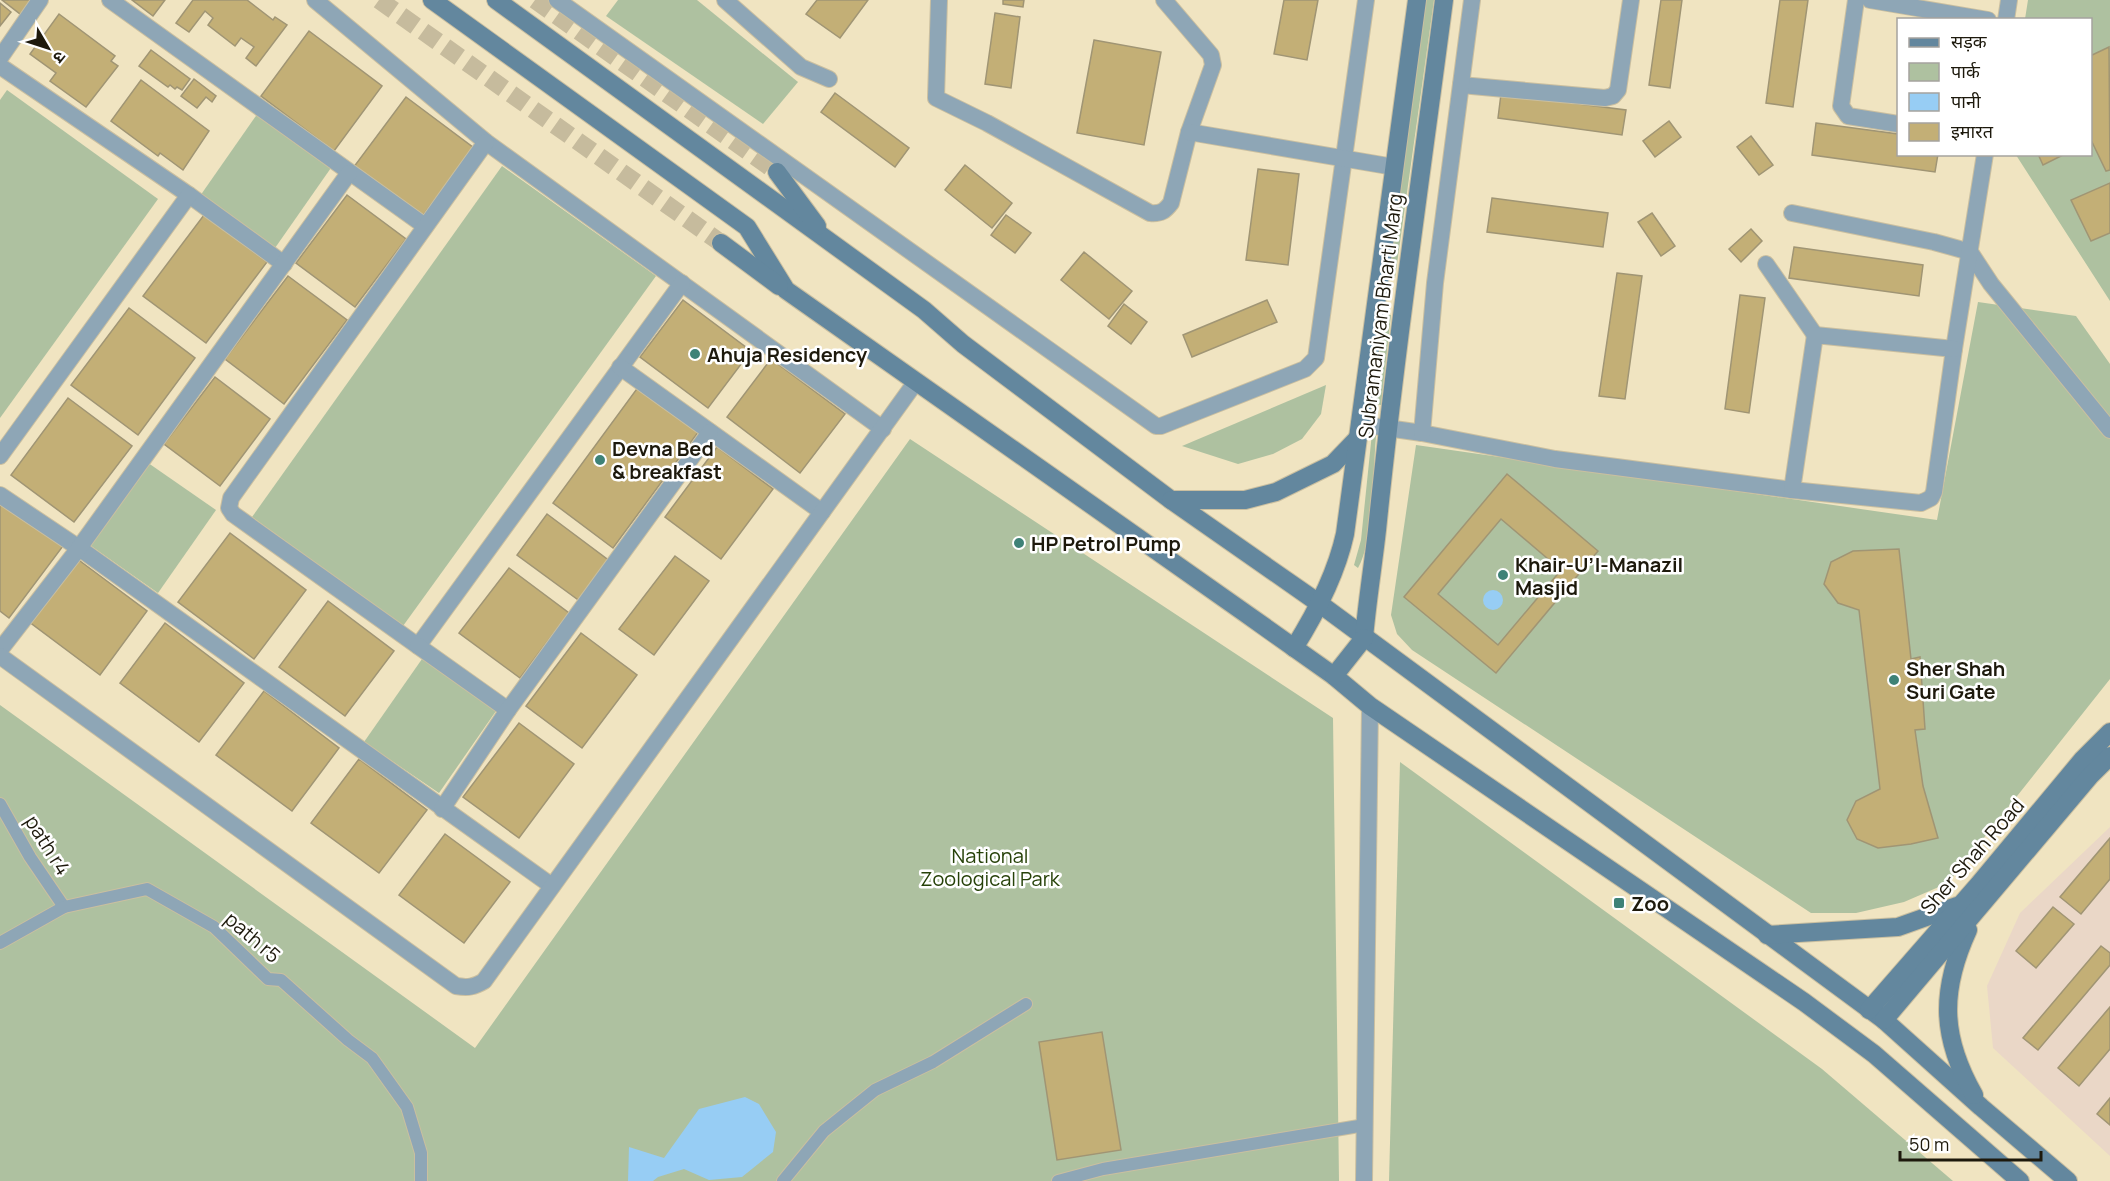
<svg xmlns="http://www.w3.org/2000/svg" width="2110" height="1181" viewBox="0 0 2110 1181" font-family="Manrope,'Noto Sans Devanagari',sans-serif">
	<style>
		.commercial { fill: #ead7c7 }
		.green { fill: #aec1a0 }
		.water { fill: #97cdf4 }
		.building { fill: #c3af76; stroke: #a09574; stroke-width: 1.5; fill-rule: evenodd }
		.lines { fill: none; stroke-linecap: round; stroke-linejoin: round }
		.secondary-tunnel { stroke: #c6bb9d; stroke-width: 18; stroke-dasharray: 18 9; stroke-linecap: butt }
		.pedestrian-casing { stroke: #cabfa0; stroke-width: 14 }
		.minor-casing { stroke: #cabfa0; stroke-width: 18 }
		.secondary-casing { stroke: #cabfa0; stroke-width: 20 }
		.pedestrian { stroke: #8ea6b6; stroke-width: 12 }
		.minor { stroke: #8ea6b6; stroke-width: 16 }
		.secondary { stroke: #63879e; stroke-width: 18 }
		.poi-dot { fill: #3e8277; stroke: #fff; stroke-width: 2 }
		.labels { text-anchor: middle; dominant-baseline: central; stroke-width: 5; stroke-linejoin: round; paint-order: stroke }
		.street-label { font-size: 20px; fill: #1d190c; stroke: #fff }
		.poi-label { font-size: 20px; font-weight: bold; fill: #1d190c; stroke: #fff; text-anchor: start }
		.park-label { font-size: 20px; fill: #264108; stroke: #fff }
	</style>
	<rect width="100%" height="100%" fill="#f0e4c1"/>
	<polygon class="commercial" points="2110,827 2110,1156 1993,1048 1987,986 2020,913"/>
	<g class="green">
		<polygon points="618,0 697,0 798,82 763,124 606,16"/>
		<polygon points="1425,0 1434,0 1395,278 1389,278"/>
		<polygon points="2028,0 2110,0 2110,301 2016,155 2090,154 2090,20 2025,19"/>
		<polygon points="7,90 158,199 0,418 0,100"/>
		<polygon points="258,113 333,165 275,248 200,196"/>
		<polygon points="502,166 656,276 403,626 252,517"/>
		<polygon points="1978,302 2076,316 2110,364 2110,679 1948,883 1904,902 1856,913 1811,913 1412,650 1397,634 1391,615 1416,445 1937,520"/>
		<polygon points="1384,314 1391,315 1381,405 1373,404"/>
		<polygon points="1326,385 1321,414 1302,439 1273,454 1238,464 1182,446"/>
		<path d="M1372,433H1375L1376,436C1373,469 1374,541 1358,568L1354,565L1361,540Z"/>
		<polygon points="910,439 1333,718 1339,1181 0,1181 0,705 475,1048"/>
		<polygon points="141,458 216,510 158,593 84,541"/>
		<polygon points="422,659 496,711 439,793 364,742"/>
		<polygon points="1400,762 1822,1069 1953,1181 1389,1181"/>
	</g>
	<g class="water">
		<circle cx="1493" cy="600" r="10"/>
		<polygon points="745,1097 759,1104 776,1132 773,1152 742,1177 709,1180 684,1169 658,1177 653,1181 628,1181 629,1147 664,1158 699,1109"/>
	</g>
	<g class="building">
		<polygon points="2,0 33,0 24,17"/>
		<polygon points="132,0 165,0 153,16"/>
		<polygon points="193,0 247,0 273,20 275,17 287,25 256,66 246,58 254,47 241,38 235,46 208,25 213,18 205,11 189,32 176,23"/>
		<polygon points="817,0 868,0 840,38 806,14"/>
		<polygon points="1003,0 1024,0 1023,7 1003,4"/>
		<polygon points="1284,0 1318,0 1307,60 1274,54"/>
		<polygon points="1661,0 1682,0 1670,88 1649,85"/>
		<polygon points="1780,0 1808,0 1793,107 1766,103"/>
		<polygon points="0,3 11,12 0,26"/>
		<polygon points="995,13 1020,17 1011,88 985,84"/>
		<polygon points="59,14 115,56 111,61 118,66 86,107 50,81 56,73 30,54"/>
		<polygon points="309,31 382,86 334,151 261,96"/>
		<polygon points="1094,40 1161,52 1144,145 1077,133"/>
		<polygon points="2109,47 2110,170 2106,171 2092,142 2090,143 2090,56"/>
		<polygon points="151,50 190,79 182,90 177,87 175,89 170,85 168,87 139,66"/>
		<polygon points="194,79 216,96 212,102 206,97 197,108 181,96"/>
		<polygon points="141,80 209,131 183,170 160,153 158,156 111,121"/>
		<polygon points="835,93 909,148 895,167 821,112"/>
		<polygon points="1501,94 1626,110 1622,135 1498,118"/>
		<polygon points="406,97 474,148 421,218 353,168"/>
		<polygon points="1669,121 1681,137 1655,157 1643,141"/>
		<polygon points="1816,123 1898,134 1898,154 1938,154 1935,172 1812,155"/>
		<polygon points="1751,136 1773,165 1759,175 1737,147"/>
		<polygon points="2038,154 2065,154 2043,165"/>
		<polygon points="965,165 1012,203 992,228 945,190"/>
		<polygon points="1258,169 1299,174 1288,265 1246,260"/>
		<polygon points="2110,183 2110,233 2091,241 2071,200"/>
		<polygon points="347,195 406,239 355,307 296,263"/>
		<polygon points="1492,198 1608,213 1603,247 1487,232"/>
		<polygon points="1652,213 1675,246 1661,256 1638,222"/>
		<polygon points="204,215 267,262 206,343 143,296"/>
		<polygon points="1006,215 1031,233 1015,253 991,235"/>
		<polygon points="1751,229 1762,241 1741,262 1729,249"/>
		<polygon points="1794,247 1923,265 1919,296 1789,278"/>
		<polygon points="1084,252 1132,291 1109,319 1061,280"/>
		<polygon points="1617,273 1642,276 1625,399 1599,396"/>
		<polygon points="288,276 347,320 284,404 225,359"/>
		<polygon points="1740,295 1765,298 1749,413 1725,409"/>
		<polygon points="683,300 751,351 708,408 640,357"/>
		<polygon points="1267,300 1277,322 1192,357 1183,335"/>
		<polygon points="1124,304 1147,322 1131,344 1108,326"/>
		<polygon points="129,308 195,358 138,435 71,385"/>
		<polygon points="771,359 845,414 800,473 727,417"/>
		<polygon points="215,377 270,419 220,486 164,444"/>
		<polygon points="639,386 699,431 613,548 553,503"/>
		<polygon points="68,398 132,446 74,522 11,475"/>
		<polygon points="717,447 773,489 721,559 665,517"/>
		<path d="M1507,474L1598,551L1496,673L1404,597ZM1501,519L1561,570L1498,645L1438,594Z"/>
		<polygon points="0,498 63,546 9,618 0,611"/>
		<polygon points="547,514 611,562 581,602 517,555"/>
		<polygon points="230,533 306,590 254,659 178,602"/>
		<polygon points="1899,549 1911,659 1920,657 1925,729 1915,730 1923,786 1938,838 1911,844 1878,848 1857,839 1847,820 1856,801 1880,789 1859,610 1838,603 1824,584 1831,562 1853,551"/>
		<polygon points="675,556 709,581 654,655 619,629"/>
		<polygon points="76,558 147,611 100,675 28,621"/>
		<polygon points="509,568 569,613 520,678 459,633"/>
		<polygon points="328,601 394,651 345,716 279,667"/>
		<polygon points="165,623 244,683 199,742 120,683"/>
		<polygon points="581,633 637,675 582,748 526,706"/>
		<polygon points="264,691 339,748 292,811 216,755"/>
		<polygon points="519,723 574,764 519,838 463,797"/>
		<polygon points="359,759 427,810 379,873 311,823"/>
		<polygon points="445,834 510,882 464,943 399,895"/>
		<polygon points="2110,838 2110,879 2081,914 2060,897"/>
		<polygon points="2053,907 2074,924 2036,968 2016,951"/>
		<polygon points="2101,946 2110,953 2110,965 2038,1050 2023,1038"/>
		<polygon points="2110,1007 2110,1049 2079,1086 2058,1068"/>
		<polygon points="1102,1032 1121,1150 1057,1160 1039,1042"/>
		<polygon points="2110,1098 2110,1125 2097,1114"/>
	</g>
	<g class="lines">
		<g class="secondary-tunnel">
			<polyline points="379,0 721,243"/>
			<polyline points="535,0 777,172"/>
		</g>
		<g class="pedestrian-casing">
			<g id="pedestrian">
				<polyline points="0,804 30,857 64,907"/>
				<polyline points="0,943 64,907 147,889 214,927 268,979 281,980 348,1040 372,1058 407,1107 421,1153 421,1181"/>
				<polyline points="783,1181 824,1131 875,1090 933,1062 1026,1004"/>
				<polyline points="1058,1181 1103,1169 1365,1125"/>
			</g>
		</g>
		<g class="minor-casing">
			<g id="minor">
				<polyline points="110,0 425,226"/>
				<polyline points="315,0 486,142 883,429"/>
				<polyline points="557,0 1156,426 1161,426 1305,369 1316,358 1366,0"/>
				<polyline points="725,0 801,67 829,79"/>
				<path d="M939,0L936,98L987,123L1150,213C1161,214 1165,211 1171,203L1189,132L1213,65L1211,55L1164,0"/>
				<polyline points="1856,0 1841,106 1848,116 1898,124"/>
				<polyline points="1870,0 1988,20"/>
				<polyline points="2006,20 2009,0"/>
				<polyline points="0,58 40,0"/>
				<polyline points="0,66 189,195 284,264"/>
				<polyline points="1461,85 1605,98 1613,96 1618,90 1631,0"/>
				<polyline points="1189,132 1394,167"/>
				<polyline points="486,142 231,498 229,508 233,514 418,646 682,283"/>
				<polyline points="1792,213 1934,242 1970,252 1991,284 2110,430"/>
				<polyline points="1766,264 1815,335"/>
				<polyline points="620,367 822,512"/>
				<polyline points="1359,424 1422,433 1555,459 1792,490 1921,503 1931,498 1934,492 1954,349 1985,154"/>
				<polyline points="1422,433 1435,283 1472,0"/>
				<polyline points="0,456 189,195"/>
				<polyline points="1792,490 1815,335 1954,349"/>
				<polyline points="0,495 79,548 552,886"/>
				<polyline points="418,646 508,710"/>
				<polyline points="0,650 79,548 349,173"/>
				<path d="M0,656L456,986C468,988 474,987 484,981L915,383"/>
				<polyline points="442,809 508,710 710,432"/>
				<polyline points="1364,1181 1370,706"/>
			</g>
		</g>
		<g class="secondary-casing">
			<g id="secondary">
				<polyline points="432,0 747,227 786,290 1245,613 1334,676 1370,706 1804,1002 1874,1054 2020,1181"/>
				<polyline points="496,0 924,310 963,344 1171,500 1320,604 1884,1020 1981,1107 2068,1181"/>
				<polyline points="777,172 817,226"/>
				<polyline points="721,243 779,286"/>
				<polyline points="1171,500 1245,500 1276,492 1333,464 1357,439"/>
				<path d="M1364,638C1367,602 1373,566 1377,530C1395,353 1421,176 1444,0"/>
				<path d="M1294,648C1316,613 1336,575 1345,534L1417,0"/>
				<polyline points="1334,676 1364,638"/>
				<path d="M1968,930C1940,991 1941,1037 1974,1095"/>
				<polyline points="1767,935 1898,927 1957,906"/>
				<polyline points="1869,1010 1979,884 2083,759 2110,732"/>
				<polyline points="1884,1020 2090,776 2110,756"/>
			</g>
		</g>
		<use href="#pedestrian" class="pedestrian"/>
		<use href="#minor" class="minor"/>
		<use href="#secondary" class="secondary"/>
	</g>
	<g class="poi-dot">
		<circle cx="695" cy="354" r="6"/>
		<circle cx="600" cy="460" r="6"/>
		<circle cx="1019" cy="543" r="6"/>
		<circle cx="1503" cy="575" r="6"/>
		<circle cx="1894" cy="680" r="6"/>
		<rect x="1613" y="897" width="12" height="12" rx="3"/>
	</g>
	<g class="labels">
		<g class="street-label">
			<text transform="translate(1380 316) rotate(-83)">Subramaniyam Bharti Marg</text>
			<text transform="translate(48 845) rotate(58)">path r4</text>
			<text transform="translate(1972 856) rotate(-49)">Sher Shah Road</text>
			<text transform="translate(253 937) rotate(41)">path r5</text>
		</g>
		<g class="poi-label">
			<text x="707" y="354">Ahuja Residency</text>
			<text x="612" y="448">Devna Bed<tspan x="612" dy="23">&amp; breakfast</tspan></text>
			<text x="1031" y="543">HP Petrol Pump</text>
			<text x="1515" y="564">Khair-U’l-Manazil<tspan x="1515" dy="23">Masjid</tspan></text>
			<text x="1906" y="668">Sher Shah<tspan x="1906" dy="23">Suri Gate</tspan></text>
			<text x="1631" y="903">Zoo</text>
		</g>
		<g class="park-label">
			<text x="990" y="855">National<tspan x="990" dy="23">Zoological Park</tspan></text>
		</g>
	</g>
	<rect x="1897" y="18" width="195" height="138" fill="#ffffff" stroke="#a5a39e" stroke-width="1.5"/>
	<rect x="1909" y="38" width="30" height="9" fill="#63879e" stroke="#a5a39e" stroke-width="1.5"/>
	<text x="1951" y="48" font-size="18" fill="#1d190c">सड़क</text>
	<rect x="1909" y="63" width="30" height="18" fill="#aec1a0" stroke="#a5a39e" stroke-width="1.5"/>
	<text x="1951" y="78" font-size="18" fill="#1d190c">पार्क</text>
	<rect x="1909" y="93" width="30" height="18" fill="#97cdf4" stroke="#a5a39e" stroke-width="1.5"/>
	<text x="1951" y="108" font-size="18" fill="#1d190c">पानी</text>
	<rect x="1909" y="123" width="30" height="18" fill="#c3af76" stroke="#a5a39e" stroke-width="1.5"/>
	<text x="1951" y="138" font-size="18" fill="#1d190c">इमारत</text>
	<g transform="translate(48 48) rotate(129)" stroke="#ffffff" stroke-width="4.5" paint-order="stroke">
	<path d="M0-4.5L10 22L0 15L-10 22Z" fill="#1d190c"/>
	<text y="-9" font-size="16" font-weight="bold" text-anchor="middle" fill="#1d190c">उ</text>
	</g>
	<path d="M1900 1151v9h141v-9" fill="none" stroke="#1d190c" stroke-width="3"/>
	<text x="1909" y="1151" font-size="18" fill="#1d190c" stroke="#ffffff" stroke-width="4.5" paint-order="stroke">50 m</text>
</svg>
